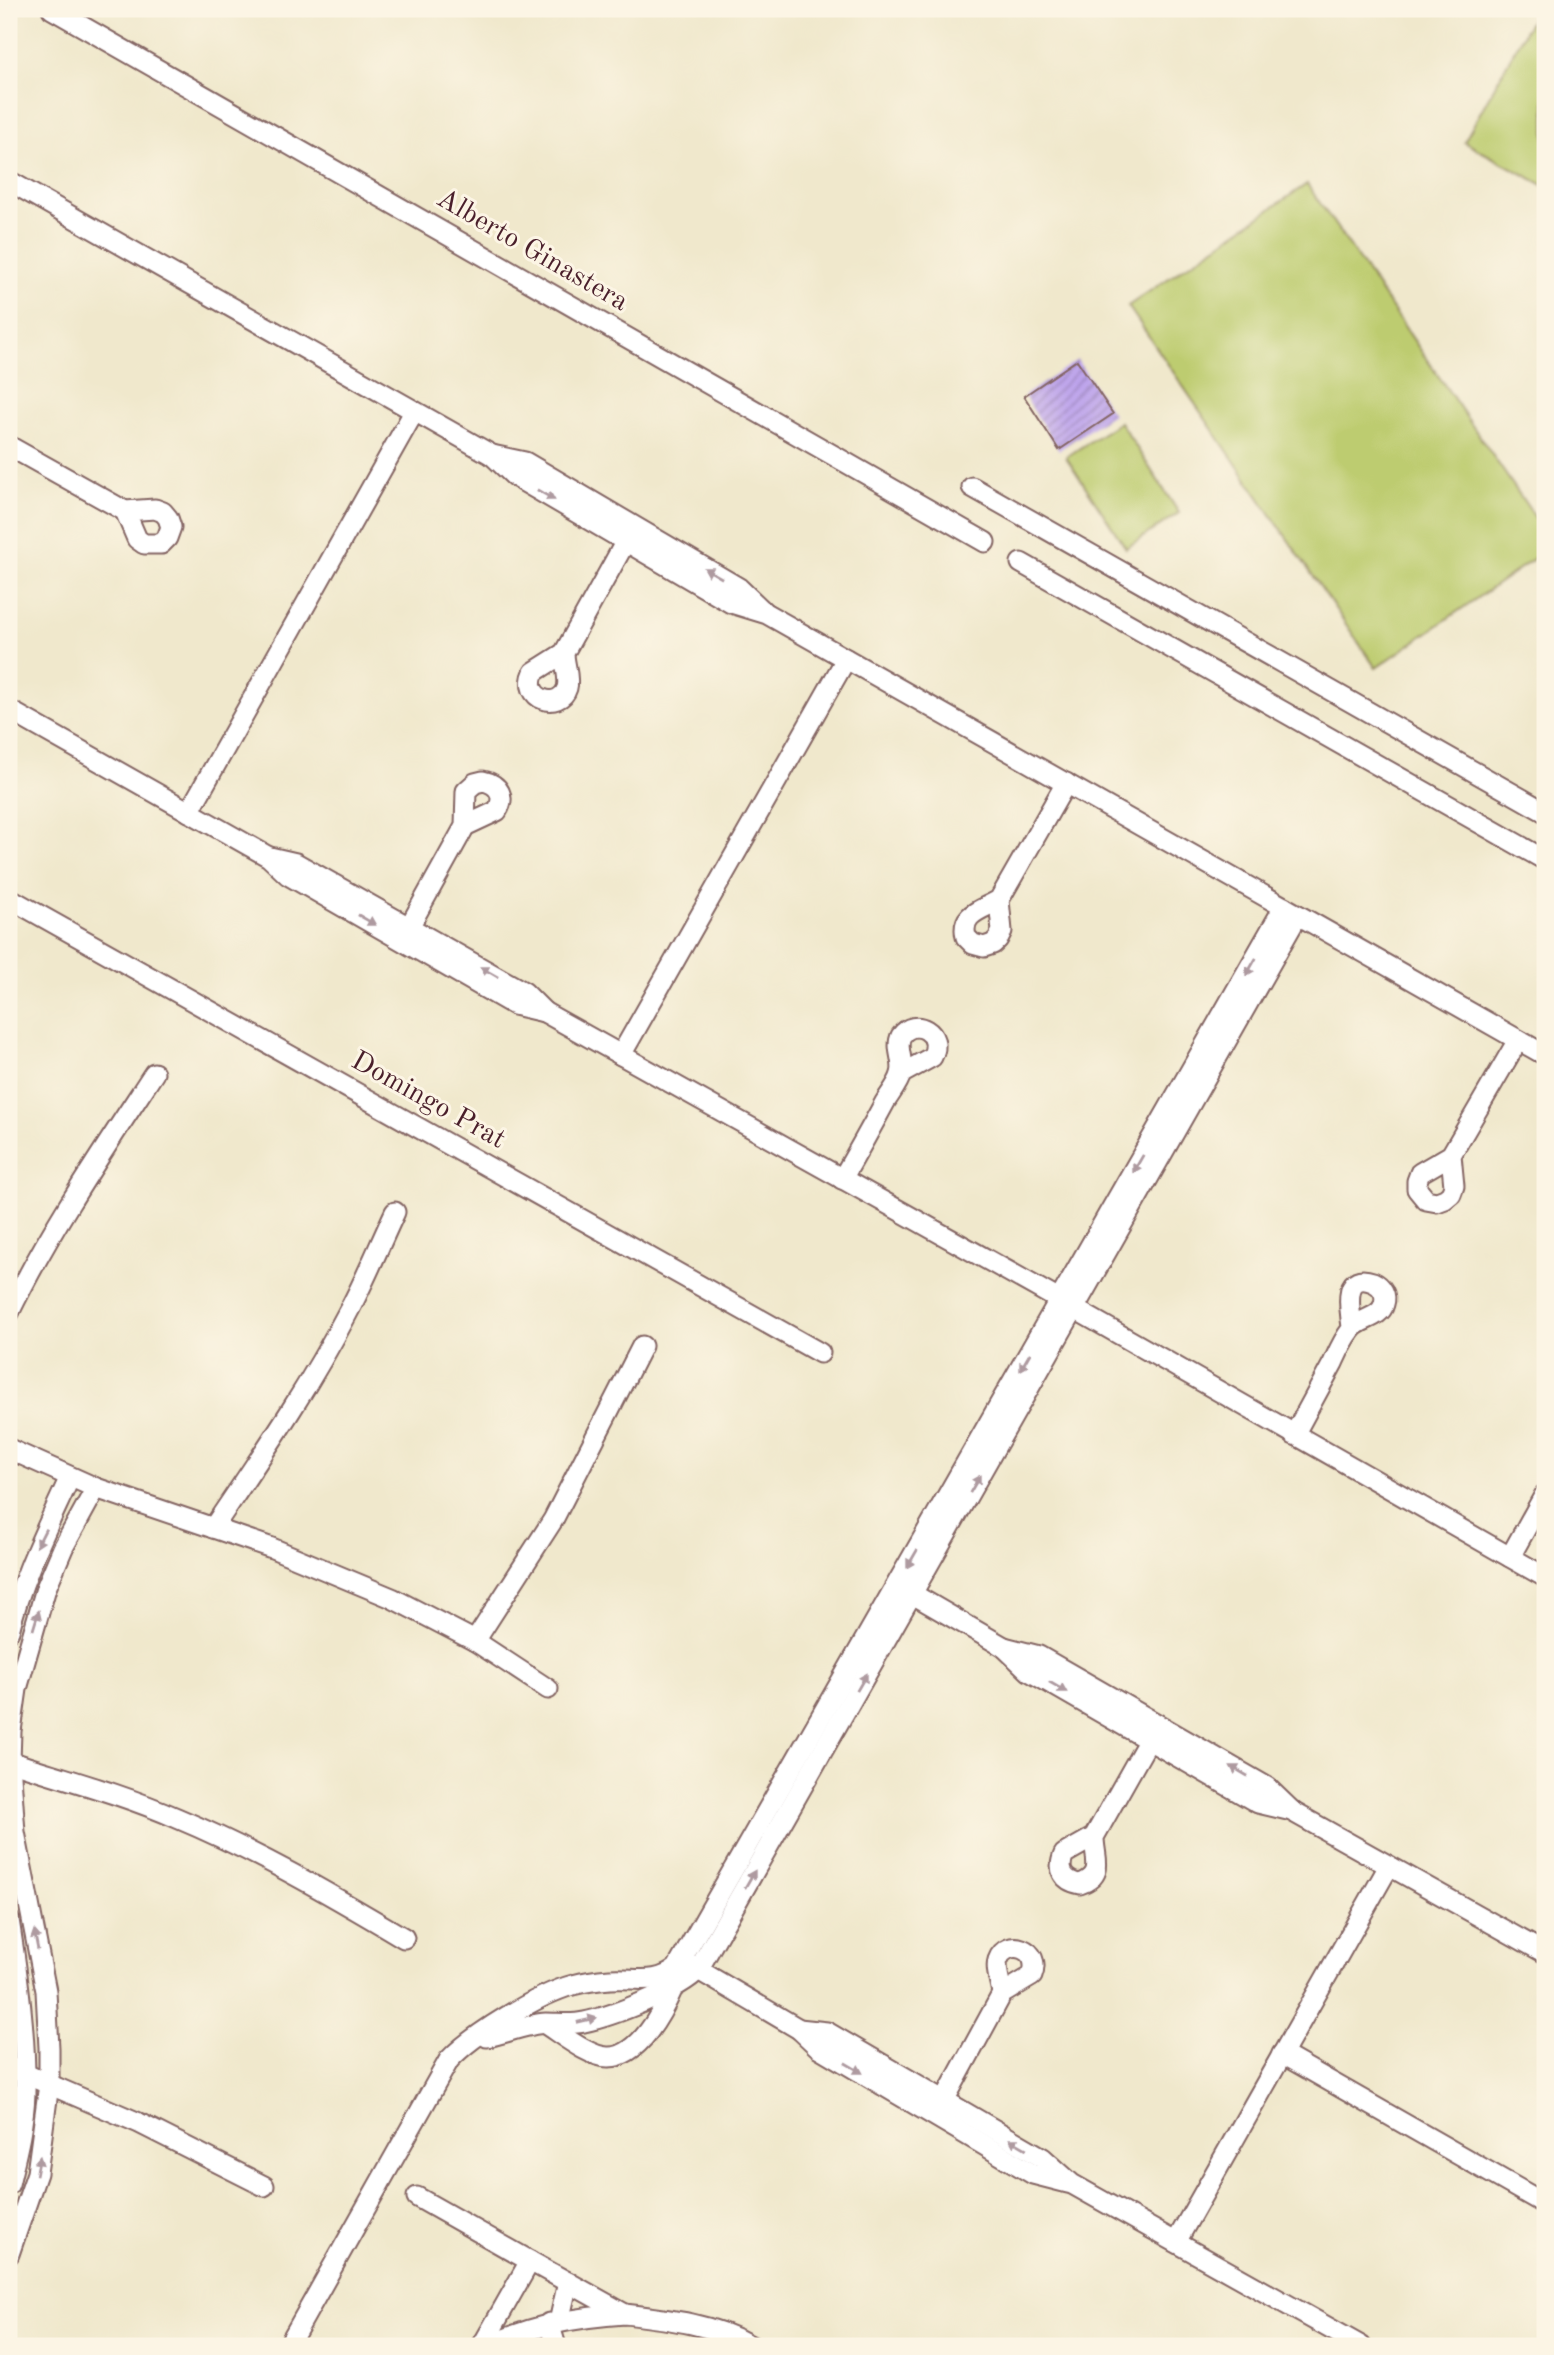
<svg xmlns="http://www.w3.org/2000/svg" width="1554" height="2355" viewBox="0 0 1554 2355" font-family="'Old Standard TT',serif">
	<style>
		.pitch { fill: #bdcc6f; stroke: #84764d; stroke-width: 2 }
		.building { fill: url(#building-hatch) }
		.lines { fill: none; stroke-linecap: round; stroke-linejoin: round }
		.minor-casing { stroke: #846563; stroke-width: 23 }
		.minor { stroke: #fff; stroke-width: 19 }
		.oneway { fill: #ae9aa0 }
		.labels { text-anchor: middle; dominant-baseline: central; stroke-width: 6; stroke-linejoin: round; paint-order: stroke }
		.street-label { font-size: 28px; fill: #4a1f2b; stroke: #fcf5e5 }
	</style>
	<defs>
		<pattern id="building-hatch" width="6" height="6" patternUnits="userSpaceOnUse" patternTransform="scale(1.75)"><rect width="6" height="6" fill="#bca2ec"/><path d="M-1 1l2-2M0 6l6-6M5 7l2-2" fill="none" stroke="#9b83bf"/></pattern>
	</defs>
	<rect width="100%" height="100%" fill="#fcf5e5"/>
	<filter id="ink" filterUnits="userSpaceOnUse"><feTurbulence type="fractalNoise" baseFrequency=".0143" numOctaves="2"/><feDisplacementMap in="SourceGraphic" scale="14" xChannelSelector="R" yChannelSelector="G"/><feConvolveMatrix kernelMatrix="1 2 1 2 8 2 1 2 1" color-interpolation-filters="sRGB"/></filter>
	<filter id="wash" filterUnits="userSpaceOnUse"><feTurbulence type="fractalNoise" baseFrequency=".00686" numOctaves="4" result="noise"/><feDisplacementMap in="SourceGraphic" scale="28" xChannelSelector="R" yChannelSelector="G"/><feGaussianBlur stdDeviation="1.57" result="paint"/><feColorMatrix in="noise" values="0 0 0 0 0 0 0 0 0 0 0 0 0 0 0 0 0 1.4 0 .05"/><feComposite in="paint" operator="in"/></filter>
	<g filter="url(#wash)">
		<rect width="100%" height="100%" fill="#f0e8cc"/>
		<g class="pitch">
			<polygon points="1537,9 1545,9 1545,186 1464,142"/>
			<polygon points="1307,184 1545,532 1545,551 1376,668 1128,306"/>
			<polygon points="1120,422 1179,513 1126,548 1066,457"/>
		</g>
		<g id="blocks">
			<polygon class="building" points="1077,360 1113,414 1059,450 1024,396"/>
		</g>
	</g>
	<g filter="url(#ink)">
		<use href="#blocks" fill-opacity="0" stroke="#846563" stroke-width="2"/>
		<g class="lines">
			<g class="minor-casing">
				<g id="minor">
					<polyline points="52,9 985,542"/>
					<polyline points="9,181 492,455 514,476 731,603 767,614 1545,1055"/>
					<polyline points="9,446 125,511 155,509 163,512 168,518 171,527 167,538 161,544 144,544 137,539 125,511"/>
					<polyline points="492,455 525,462 739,588 763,611"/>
					<polyline points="972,487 1545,812"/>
					<polyline points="1021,563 1545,860"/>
					<path d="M564,653C564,664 570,678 567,688C560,711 521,700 534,672L564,653L632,530"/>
					<polyline points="9,710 269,857 288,875 514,1005 544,1012 1038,1288 1545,1577"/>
					<polyline points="189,812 414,412"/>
					<polyline points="270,857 296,863 409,927 524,992 544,1012"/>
					<polyline points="9,898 820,1353"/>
					<path d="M999,900C982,910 960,913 966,937L973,944L984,947L993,944L998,939L1002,931L999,900L1066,783"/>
					<path d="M403,938L465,826L466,791L475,783L483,781C499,784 506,797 497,811L465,826"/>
					<polyline points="621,1055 846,659"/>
					<polyline points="1451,1155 1454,1186 1451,1194 1445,1199 1437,1202 1426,1200 1417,1189 1417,1181 1420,1173 1451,1155 1518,1040"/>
					<path d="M842,1179C857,1153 871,1128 885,1102C890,1094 899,1083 901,1074C905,1062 895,1048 901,1036C914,1016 945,1033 932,1057L901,1074"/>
					<path d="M9,1313C50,1229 103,1151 154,1073"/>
					<path d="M1294,1435C1307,1411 1320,1387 1333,1363C1338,1352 1343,1340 1351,1330C1359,1318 1380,1319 1384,1304C1387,1295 1382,1286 1373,1282C1340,1270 1351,1313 1352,1328"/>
					<polyline points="9,1449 96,1488 272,1548 392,1598 475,1641 548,1689"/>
					<path d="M213,1528C260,1458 308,1389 347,1314C365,1281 379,1246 395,1212"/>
					<polyline points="1510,1557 1545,1494"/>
					<polyline points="904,1589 1004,1647 1029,1671 1258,1803 1292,1811"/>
					<path d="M9,1631C22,1576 47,1528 70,1477"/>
					<polyline points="475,1641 553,1520 642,1346"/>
					<polyline points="1004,1647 1039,1656 1267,1787 1293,1812 1545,1953"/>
					<path d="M9,1761C65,1779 122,1794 177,1818C256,1851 330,1894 404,1938"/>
					<path d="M1094,1837C1094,1858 1106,1875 1080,1884C1063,1881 1057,1870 1064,1854L1094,1837L1155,1729"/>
					<path d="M9,1920C18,1977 26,2035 25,2093C24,2124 16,2155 9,2184"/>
					<polyline points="690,1965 799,2029 818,2047 1033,2174 1068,2183"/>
					<path d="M545,2024C561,2034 589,2057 608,2057C639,2058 663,2011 673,1988L672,1984"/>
					<polyline points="799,2029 827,2032 1043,2158 1072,2184 1361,2346"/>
					<path d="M487,2037C506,2033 527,2024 546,2023C559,2023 572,2025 584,2022C613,2016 679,1990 698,1970L1298,915"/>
					<polyline points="1282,2054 1545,2204"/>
					<polyline points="9,2067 139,2123 264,2186"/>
					<path d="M939,2110L1002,1994L1032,1976C1043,1948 1006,1937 998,1960C995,1969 1001,1984 1002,1994"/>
					<polyline points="417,2197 530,2261"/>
					<polyline points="1176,2242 1389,1866"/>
					<polyline points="9,2254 37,2173 49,2084 49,2048 46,1991 15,1832 10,1762 11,1731 17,1689 46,1588 63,1548 96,1488"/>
					<path d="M625,2314C668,2319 713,2324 751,2346"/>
					<polyline points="559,2322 568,2282"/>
					<polyline points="549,2323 556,2346"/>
					<path d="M288,2346L449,2060C473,2034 539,1994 573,1985C584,1982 598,1980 610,1979C635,1977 656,1986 677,1968L1284,907"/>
					<path d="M482,2346L530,2261L625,2314C577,2317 532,2325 489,2346"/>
				</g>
			</g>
			<use href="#minor" class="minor"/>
		</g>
		<defs><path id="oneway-solid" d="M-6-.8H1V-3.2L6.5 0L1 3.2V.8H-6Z" transform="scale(1.75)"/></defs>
		<g class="oneway">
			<use href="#oneway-solid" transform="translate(546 495) rotate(30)"/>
			<use href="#oneway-solid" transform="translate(713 573) rotate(-150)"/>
			<use href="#oneway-solid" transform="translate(367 920) rotate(30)"/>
			<use href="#oneway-solid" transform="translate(1251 967) rotate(120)"/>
			<use href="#oneway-solid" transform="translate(489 972) rotate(-150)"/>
			<use href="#oneway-solid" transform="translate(1138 1164) rotate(120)"/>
			<use href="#oneway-solid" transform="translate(1025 1362) rotate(120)"/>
			<use href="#oneway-solid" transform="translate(975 1484) rotate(-60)"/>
			<use href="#oneway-solid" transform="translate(41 1538) rotate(117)"/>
			<use href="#oneway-solid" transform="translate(912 1559) rotate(120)"/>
			<use href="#oneway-solid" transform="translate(36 1620) rotate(-73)"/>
			<use href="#oneway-solid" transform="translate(862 1682) rotate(-60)"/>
			<use href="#oneway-solid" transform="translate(1058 1687) rotate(30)"/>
			<use href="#oneway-solid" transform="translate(1239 1771) rotate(-150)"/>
			<use href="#oneway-solid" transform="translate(750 1879) rotate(-60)"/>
			<use href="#oneway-solid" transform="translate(36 1940) rotate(-101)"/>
			<use href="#oneway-solid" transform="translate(587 2020) rotate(-13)"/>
			<use href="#oneway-solid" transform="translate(854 2068) rotate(30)"/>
			<use href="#oneway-solid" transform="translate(1018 2144) rotate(-150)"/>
			<use href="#oneway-solid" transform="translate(38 2166) rotate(-79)"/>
		</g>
	</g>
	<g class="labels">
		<g class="street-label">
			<text transform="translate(532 251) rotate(30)">Alberto Ginastera</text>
			<text transform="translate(428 1101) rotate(29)">Domingo Prat</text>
		</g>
	</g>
	<rect width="1554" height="2355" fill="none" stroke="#fcf5e5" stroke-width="35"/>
</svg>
